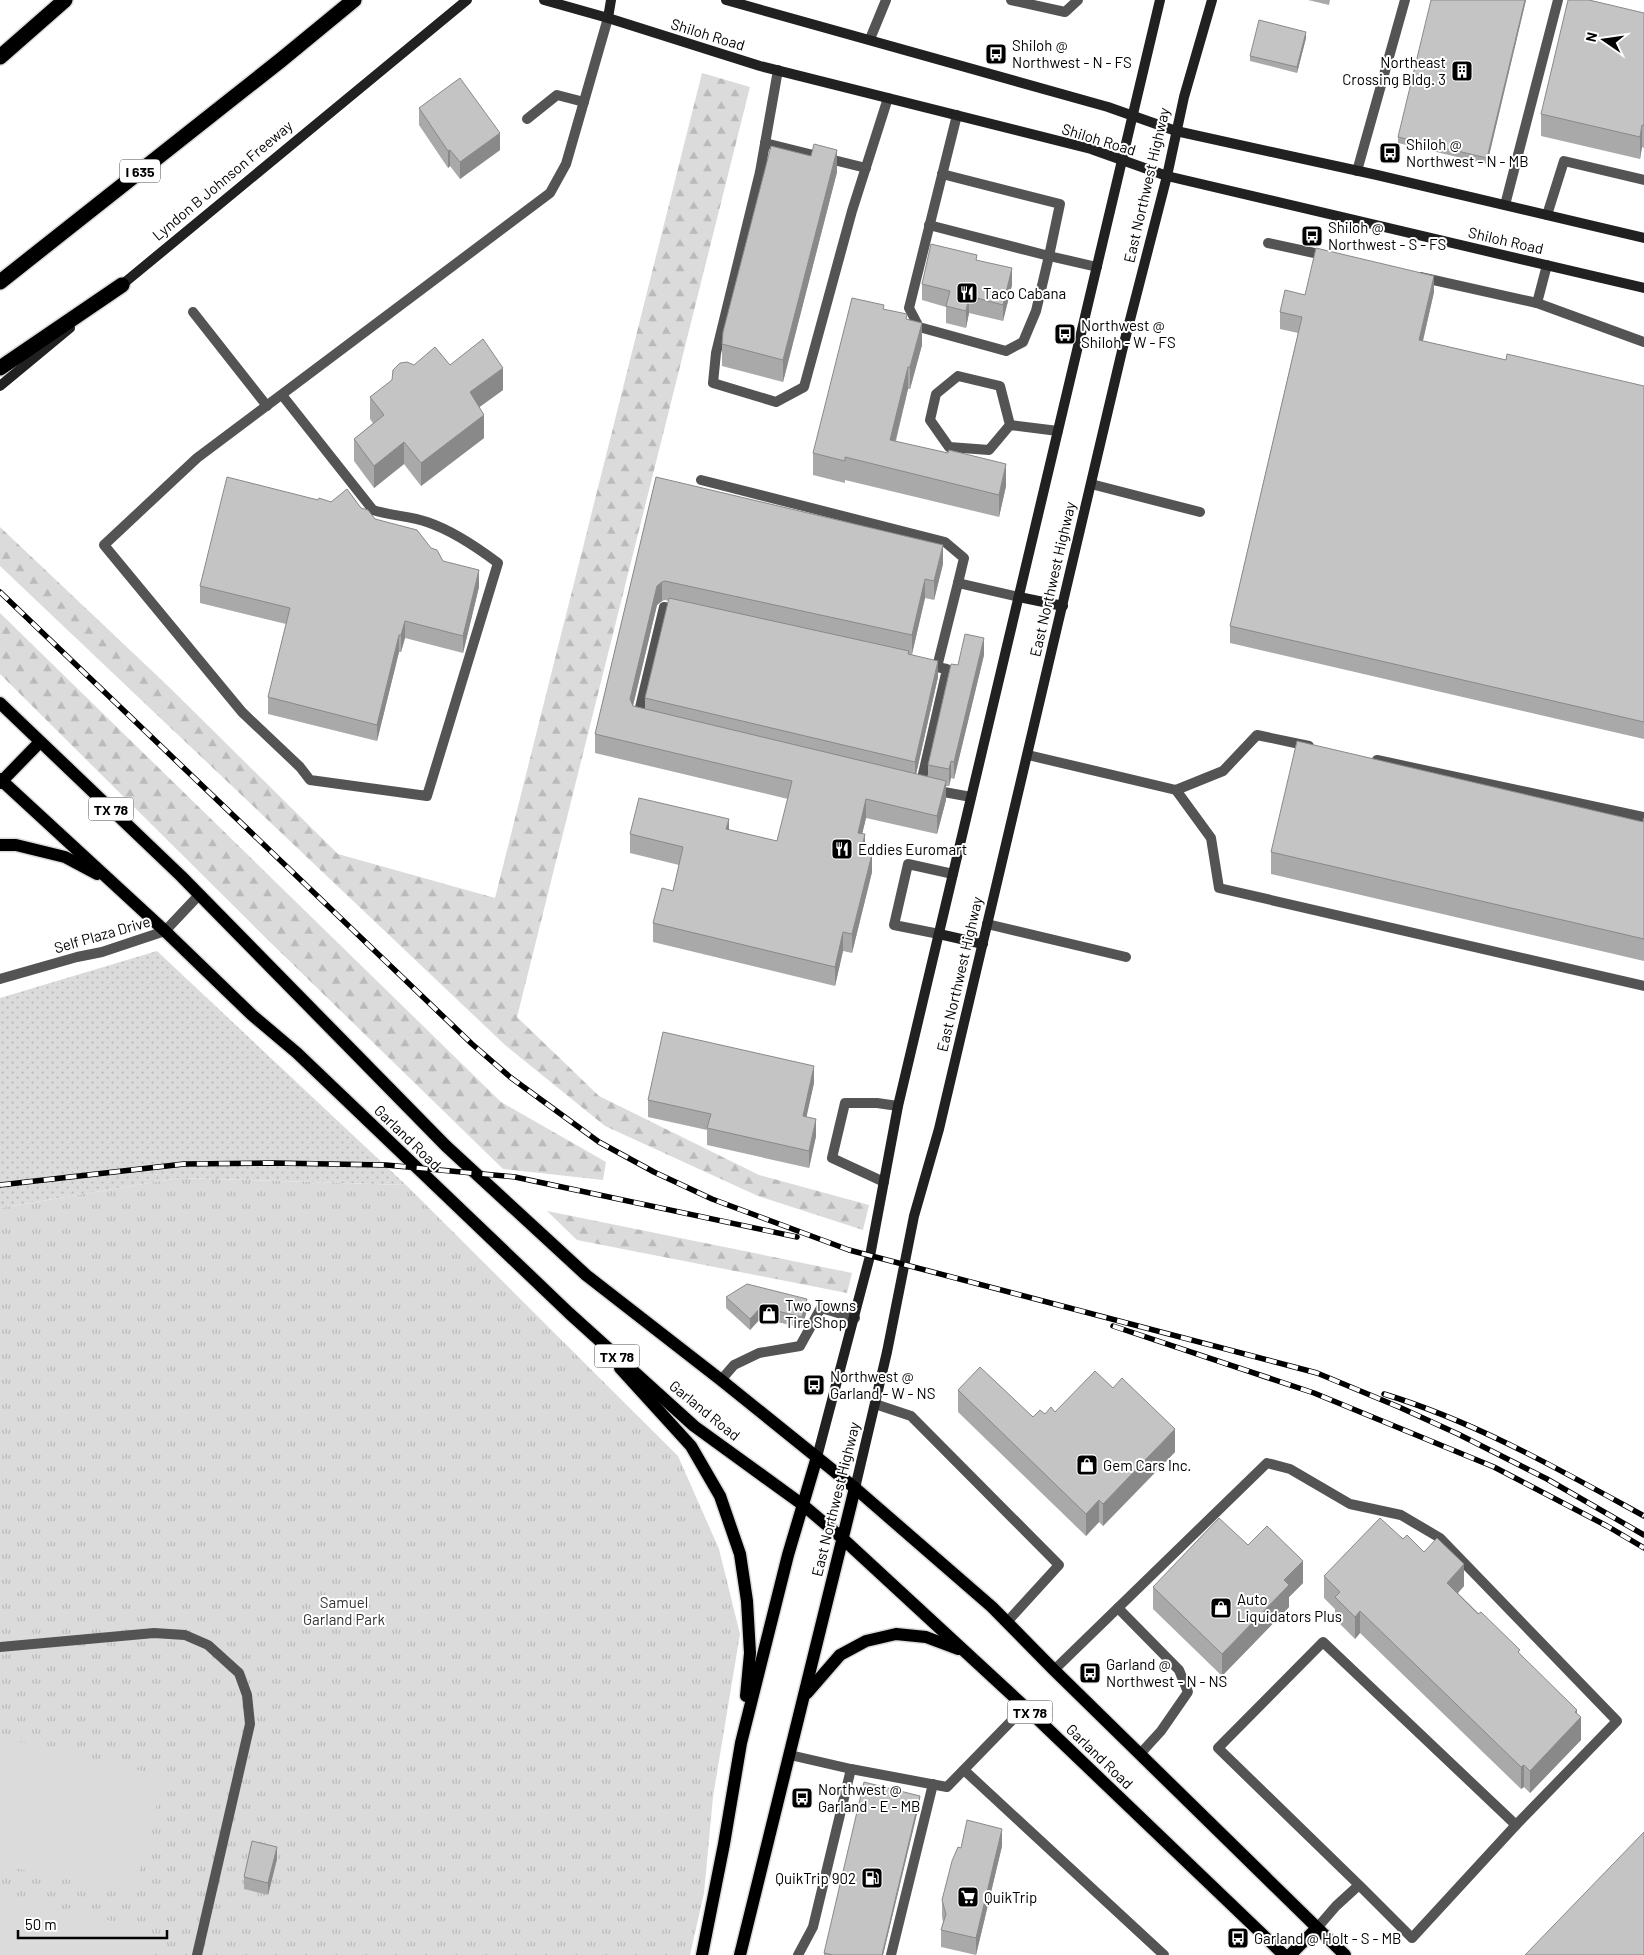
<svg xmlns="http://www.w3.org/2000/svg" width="1644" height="1955" viewBox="0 0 1644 1955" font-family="Barlow,sans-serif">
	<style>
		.grass { fill: url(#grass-dots) }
		.forest { fill: url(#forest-firs) }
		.park { fill: url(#park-tufts) }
		.pitch { fill: #dbdbdb }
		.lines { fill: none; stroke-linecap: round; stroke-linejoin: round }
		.primary-casing { stroke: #dbdbdb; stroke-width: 15 }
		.highway-casing { stroke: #dbdbdb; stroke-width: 18 }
		.lane { stroke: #545454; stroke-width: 10 }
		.street { stroke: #545454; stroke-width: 10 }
		.secondary { stroke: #212121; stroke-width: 10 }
		.primary { stroke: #000; stroke-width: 12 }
		.highway { stroke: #000; stroke-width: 15 }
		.rail-casing { stroke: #000; stroke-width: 5.5 }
		.rail { stroke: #fff; stroke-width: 4; stroke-dasharray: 11; stroke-linecap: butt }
		.wall { fill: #a9a9a9; fill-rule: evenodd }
		.shaded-wall { fill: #898989 }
		.building { fill: #c4c4c4; stroke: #898989 }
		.labels { text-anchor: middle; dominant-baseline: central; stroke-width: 4; stroke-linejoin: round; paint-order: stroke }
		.shield { fill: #fff; stroke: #4c4c4c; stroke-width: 1 }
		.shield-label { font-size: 14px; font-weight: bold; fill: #000 }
		.street-label { font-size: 15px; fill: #000; stroke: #fff }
		.poi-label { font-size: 15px; fill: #000; stroke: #fff; text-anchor: start }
		.park-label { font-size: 15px; fill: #323232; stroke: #fff }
	</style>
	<defs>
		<pattern id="grass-dots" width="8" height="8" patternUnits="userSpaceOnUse" patternTransform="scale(1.25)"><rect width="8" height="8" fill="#dbdbdb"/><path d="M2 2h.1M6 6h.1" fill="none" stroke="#bababa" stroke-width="1.8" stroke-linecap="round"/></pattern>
		<pattern id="forest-firs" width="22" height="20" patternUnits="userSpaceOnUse" patternTransform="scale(1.25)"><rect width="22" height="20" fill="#dbdbdb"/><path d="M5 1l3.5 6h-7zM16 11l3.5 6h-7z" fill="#bababa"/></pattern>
		<pattern id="park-tufts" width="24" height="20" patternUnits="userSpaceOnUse" patternTransform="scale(1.25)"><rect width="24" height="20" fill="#dbdbdb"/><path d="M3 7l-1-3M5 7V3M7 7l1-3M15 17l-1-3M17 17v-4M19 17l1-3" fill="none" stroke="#bababa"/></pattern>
	</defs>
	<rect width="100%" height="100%" fill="#fff"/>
	<polygon class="grass" points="157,951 406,1185 179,1178 0,1208 0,998"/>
	<g class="forest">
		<polygon points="702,73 750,87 517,1017 599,1096 759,1175 869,1205 863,1230 758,1196 605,1126 505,1045 0,566 0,527 169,687 338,854 495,898"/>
		<polygon points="0,613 501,1102 606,1162 603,1180 503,1169 272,944 0,674"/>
		<polygon points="547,1211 852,1273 847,1293 577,1240"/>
	</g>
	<polygon class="park" points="179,1178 406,1185 678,1456 719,1549 740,1634 713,1797 704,1893 690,1955 0,1955 0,1208"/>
	<g class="pitch">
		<polygon points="0,1737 164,1776 134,1894 0,1865"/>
		<polygon points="0,1895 151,1930 145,1955 0,1955"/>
	</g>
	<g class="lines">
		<g class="primary-casing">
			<g id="primary">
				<polyline points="0,703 181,876 446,1146 586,1275 721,1380 855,1488 992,1607 1054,1670 1345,1955"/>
				<polyline points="0,779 165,931 252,1015 297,1053 569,1313 694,1426 803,1505 842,1538 1025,1707 1284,1955"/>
				<polyline points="0,783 40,742"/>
				<polyline points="0,845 16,845 65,857 97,874"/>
				<polyline points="620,1368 691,1446 720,1496 740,1554 747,1601 750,1653 746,1696"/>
				<polyline points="807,1693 840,1655 866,1641 896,1634 926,1637 958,1649"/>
				<polyline points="702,1955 724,1844 741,1743 788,1555 817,1457"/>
				<polyline points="740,1955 855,1488"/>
				<polyline points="1290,1955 1317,1928"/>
			</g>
		</g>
		<g class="highway-casing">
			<g id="highway">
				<polyline points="0,57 65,0"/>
				<polyline points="0,282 281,60 354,0"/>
				<polyline points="0,368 122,285"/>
			</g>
		</g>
		<g class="lane">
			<polyline points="1011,0 1065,12 1078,0"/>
			<polyline points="870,39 886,0"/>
			<polyline points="778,70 760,172 716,353 713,383 776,402 804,387 852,211 888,98"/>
			<polyline points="957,115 909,308 919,327 1006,351 1023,342 1036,311 1049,256 1097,267"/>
			<polyline points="527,119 557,95 584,102"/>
			<polyline points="765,143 866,168"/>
			<polyline points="1357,171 1405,0"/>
			<polyline points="1505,205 1558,0"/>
			<polyline points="1547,215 1564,161 1644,180"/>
			<polyline points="929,225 1049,256 1060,204 942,174"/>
			<polyline points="1268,243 1328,256"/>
			<polyline points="1547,265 1537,303 1644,342"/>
			<polyline points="1420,277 1537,303"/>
			<polyline points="193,312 267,406"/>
			<path d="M282,395L373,510C391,516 410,516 427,522C451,530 478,548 498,563L427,796L310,780L300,767L242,712L104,545L197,458L550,193L566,164L608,18"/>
			<polyline points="1010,425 1000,386 958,376 936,394 930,420 949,447 989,450 1010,425 1058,431"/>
			<polyline points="701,480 945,542 964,558 958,583"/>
			<polyline points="1091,484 1200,512"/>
			<polyline points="937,667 958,583 1019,597"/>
			<polyline points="637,720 664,607 680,610"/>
			<polyline points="1028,755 1176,790 1223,771 1257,735 1309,746"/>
			<polyline points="1377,760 1644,817"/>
			<polyline points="920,787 947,669 926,665"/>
			<polyline points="933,790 971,797"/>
			<polyline points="1176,790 1211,838 1219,888 1644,986"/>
			<polyline points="987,924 1126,957"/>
			<polyline points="939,934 894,925 908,864 953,874"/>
			<polyline points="884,1182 832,1158 845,1103 877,1103 898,1106"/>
			<polyline points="721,1380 734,1365 759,1353 800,1346 821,1308 855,1318"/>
			<polyline points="875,1404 911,1416 1059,1565 1007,1622"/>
			<polyline points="1118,1608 1179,1670 1188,1692 1161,1731 1140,1754"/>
			<polyline points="0,1647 154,1633 185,1635 208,1645 239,1673 247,1695 250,1724 197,1955"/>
			<polyline points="1054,1670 1267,1463 1290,1469 1350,1504 1401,1515 1440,1538 1617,1721 1516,1825"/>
			<polyline points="790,1755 851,1769 813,1927 798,1955"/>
			<polyline points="851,1769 947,1787 1025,1707"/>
			<polyline points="964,1770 1164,1955"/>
			<polyline points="1317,1928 1336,1906 1359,1885 1218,1748 1323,1642 1516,1825 1412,1938 1359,1885"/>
			<polyline points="891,1955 933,1784"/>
		</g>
		<polyline class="street" points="0,979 77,957 102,952 165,931 199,895"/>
		<g class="secondary">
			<polyline points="544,0 608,18 760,66 1091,149 1167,176 1644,288"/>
			<polyline points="726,0 1108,107 1176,131 1377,175 1644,238"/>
			<polyline points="608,18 611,0"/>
			<polyline points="118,288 467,0"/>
			<polyline points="0,386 70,328"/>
			<polyline points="1019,597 1063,606"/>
			<polyline points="939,934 983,944"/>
			<polyline points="817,1457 870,1256 898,1106 1160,0"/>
			<polyline points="855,1488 887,1352 914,1216 939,1129 1122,351 1167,176 1184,97 1212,0"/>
		</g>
		<use href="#primary" class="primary"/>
		<use href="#highway" class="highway"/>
		<g class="rail-casing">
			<g id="rail">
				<polyline points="0,592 472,1044 510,1077 599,1142 654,1172 712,1199 849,1250 1317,1373 1399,1407 1458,1434 1547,1479 1644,1535"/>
				<polyline points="0,1185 184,1164 273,1163 386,1165 515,1177 797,1237"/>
				<polyline points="1113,1326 1314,1393 1494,1467 1607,1526 1644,1548"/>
				<path d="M1384,1394C1476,1422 1560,1470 1644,1516"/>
			</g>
		</g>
		<use href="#rail" class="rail"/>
	</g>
	<g class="wall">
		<polygon points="1308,0 1330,0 1329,5"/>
		<polygon points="1526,0 1487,164 1398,143 1398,137"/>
		<polygon points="1644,13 1644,148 1642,147 1640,159 1541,136 1541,114"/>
		<polygon points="1306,38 1297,73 1250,61 1250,56"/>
		<polygon points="419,108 500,150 460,179 450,166 448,168 419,125"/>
		<polygon points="811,156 837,172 783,382 722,366 722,344"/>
		<polygon points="977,260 1012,285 1003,321 969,313 966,328 946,323 946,307 922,300 922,284"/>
		<polygon points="1434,292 1423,341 1506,360 1644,386 1644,739 1230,643 1230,626 1298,333 1280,329 1280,312 1305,295"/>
		<polygon points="884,309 907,319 922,345 910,389 908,389 896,441 1006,486 999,517 845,480 845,483 813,475 813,453"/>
		<polygon points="414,365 450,365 503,390 479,407 484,438 421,486 404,464 374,488 354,461 354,439 373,423 370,419 370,397"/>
		<path d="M656,477L943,564L934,600L925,598L912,654L938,677L916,774L928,777V765L958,665L984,655L954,779L951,778L949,786H946V800L937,834L866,818L862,834L865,852L872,872L852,953L843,951L835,986L653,942V923L673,891L679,865L630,853V834L729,830L777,841L788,799L595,753V734ZM665,600L669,601L645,698V709L633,706L657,605L662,601Z"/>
		<polygon points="318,500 361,508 375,519 431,548 443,561 479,587 463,653 405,638 401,652 399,652 377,741 268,714 268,697 286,624 200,603 200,586"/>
		<polygon points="1644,818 1644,961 1271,874 1271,852 1643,822"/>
		<polygon points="814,1083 806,1117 816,1136 809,1168 707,1145 707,1130 648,1117 648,1100"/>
		<polygon points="726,1297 807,1310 802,1328 761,1318 750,1330 726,1308"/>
		<polygon points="958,1390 1033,1417 1055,1412 1175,1452 1103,1526 1099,1522 1086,1536 958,1412"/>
		<polygon points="1403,1539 1424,1552 1464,1586 1458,1593 1520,1654 1577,1714 1581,1740 1530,1793 1524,1787 1521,1789 1360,1633 1355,1639 1335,1619 1335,1609 1324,1598 1324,1576"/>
		<polygon points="1248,1545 1303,1583 1289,1597 1289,1607 1222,1676 1153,1609 1153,1587"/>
		<polygon points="920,1801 883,1955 824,1955 824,1953"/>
		<polygon points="1002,1846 976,1955 941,1947 941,1930 943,1922 942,1917 942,1900 961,1848"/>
		<polygon points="277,1859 268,1895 244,1889 244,1877"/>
	</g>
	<g class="shaded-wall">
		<polygon points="1525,0 1526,0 1487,164 1487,158"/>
		<polygon points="1306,32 1306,38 1297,73 1297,67"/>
		<polygon points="1642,125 1642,147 1640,159 1640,137"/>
		<polygon points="500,133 500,150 460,179 460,162"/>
		<polygon points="450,150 450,166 448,168 448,151"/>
		<polygon points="837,150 837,172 783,382 783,360"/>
		<polygon points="1012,268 1012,285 1003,321 1003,305"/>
		<polygon points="1434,276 1434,292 1419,357 1419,340"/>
		<polygon points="969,296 969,313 966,328 966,311"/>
		<polygon points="922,323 922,345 910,389 910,367"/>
		<polygon points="908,367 908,389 890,462 890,440"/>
		<polygon points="503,368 503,390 470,414 470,392"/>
		<polygon points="484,415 484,438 421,486 421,463"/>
		<polygon points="404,442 404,464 374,488 374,466"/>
		<polygon points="1006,464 1006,486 999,517 999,495"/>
		<polygon points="943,545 943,564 934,600 934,581"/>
		<polygon points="479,570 479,587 463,653 463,636"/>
		<polygon points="925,579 925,598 912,654 912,635"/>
		<polygon points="662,582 662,601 657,605 630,718 630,699 657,586"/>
		<polygon points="405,621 405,638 401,652 401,635"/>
		<polygon points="399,635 399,652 377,741 377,725"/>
		<polygon points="984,638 984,655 954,779 954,762"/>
		<polygon points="938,661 938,677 915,779 915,762"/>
		<polygon points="951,761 951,778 949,786 949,769"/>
		<polygon points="946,781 946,800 937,834 937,816"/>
		<polygon points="866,799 866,818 858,851 858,833"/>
		<polygon points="729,819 729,838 726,829"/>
		<polygon points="865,834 865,853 861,851"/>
		<polygon points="872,854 872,872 852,953 852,934"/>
		<polygon points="843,932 843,951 835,986 835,967"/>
		<polygon points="814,1066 814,1083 803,1133 803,1116"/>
		<polygon points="816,1119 816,1136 809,1168 809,1151"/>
		<polygon points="807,1299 807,1310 802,1328 802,1317"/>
		<polygon points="761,1307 761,1318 750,1330 750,1319"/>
		<polygon points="1175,1429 1175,1452 1103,1526 1103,1504"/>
		<polygon points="1099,1500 1099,1522 1086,1536 1086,1514"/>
		<polygon points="1303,1561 1303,1583 1289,1597 1289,1607 1222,1676 1222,1654 1284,1580"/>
		<polygon points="1464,1564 1464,1586 1447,1605 1447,1583"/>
		<polygon points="1360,1611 1360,1633 1355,1639 1355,1617"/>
		<polygon points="1577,1710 1577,1721 1581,1717 1581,1740 1530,1793 1530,1771"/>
		<polygon points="1524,1765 1524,1787 1521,1789 1521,1767"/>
		<polygon points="920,1796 920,1801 883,1955 882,1955"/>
		<polygon points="1002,1829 1002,1846 976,1955 976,1938"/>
		<polygon points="277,1847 277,1859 268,1895 268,1883"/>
	</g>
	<g class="building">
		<polygon points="1431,0 1525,0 1487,158 1398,137"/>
		<polygon points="1568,0 1589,0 1644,13 1644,126 1642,125 1640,137 1541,114"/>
		<polygon points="1259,20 1306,32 1297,67 1250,56"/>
		<polygon points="460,78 500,133 460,162 450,150 448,151 419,108"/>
		<polygon points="814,144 837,150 783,360 722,344 723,332 771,146 811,156"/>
		<polygon points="931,244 977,255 976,260 1012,268 1003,305 969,296 966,311 946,306 950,291 922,284"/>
		<polygon points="1316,248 1434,276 1419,340 1506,360 1507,354 1644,386 1644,722 1230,626 1302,317 1280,312 1285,290 1305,295"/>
		<polygon points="852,298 884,305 883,309 907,314 906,319 922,323 910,367 908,367 890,440 948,453 949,450 1006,464 999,495 845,457 845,461 813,453"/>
		<polygon points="483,339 503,368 470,392 484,415 421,463 404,442 374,466 354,439 384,415 370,397 392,380 393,370 400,363 407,362 414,365 435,347 450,365"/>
		<polygon points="227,477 318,500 319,498 331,502 347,489 361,508 368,510 375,519 417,530 431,548 437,550 443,561 479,570 463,636 405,621 401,635 399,635 377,725 268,697 290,608 200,586"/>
		<polygon points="656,477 943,545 934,581 925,579 912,635 665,581 662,582 657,586 630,699 633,706 946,781 937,816 866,799 858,833 865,834 861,851 872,854 852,934 843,932 835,967 653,923 662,888 673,891 683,847 630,834 639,798 729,819 726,829 777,841 792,781 595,734"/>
		<polygon points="669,598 909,651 908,654 938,661 915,762 645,698"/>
		<polygon points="965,634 984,638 954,762 951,761 949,769 928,765 951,664 958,665"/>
		<polygon points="1297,741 1643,822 1644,818 1644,939 1271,852"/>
		<polygon points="663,1032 814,1066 803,1116 816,1119 809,1151 707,1128 711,1114 648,1100"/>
		<polygon points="747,1284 807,1299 802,1317 761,1307 750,1319 726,1297"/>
		<polygon points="980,1367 1033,1417 1040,1410 1045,1414 1051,1407 1055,1412 1095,1371 1113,1388 1122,1378 1175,1429 1103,1504 1099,1500 1086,1514 958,1390"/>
		<polygon points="1219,1518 1248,1545 1267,1526 1303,1561 1284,1580 1289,1585 1222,1654 1153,1587"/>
		<polygon points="1380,1518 1403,1539 1407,1535 1424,1552 1437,1538 1464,1564 1447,1583 1478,1614 1481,1612 1520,1650 1518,1652 1577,1710 1575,1712 1581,1717 1530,1771 1524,1765 1521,1767 1360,1611 1355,1617 1335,1597 1340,1592 1324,1576"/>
		<polygon points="864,1782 920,1796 882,1955 833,1955 824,1953"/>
		<polygon points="967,1820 1002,1829 976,1938 941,1930 946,1914 942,1900 952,1861 958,1847 961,1848"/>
		<polygon points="1644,1832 1644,1955 1525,1955"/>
		<polygon points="252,1841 277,1847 268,1883 244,1877"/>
	</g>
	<defs>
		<g id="bus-square" transform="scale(1.125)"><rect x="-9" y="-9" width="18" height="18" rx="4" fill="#000" stroke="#fff"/><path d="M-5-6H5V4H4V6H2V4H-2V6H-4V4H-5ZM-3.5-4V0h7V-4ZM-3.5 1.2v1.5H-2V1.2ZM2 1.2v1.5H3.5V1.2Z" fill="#fff"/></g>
		<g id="building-square" transform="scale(1.125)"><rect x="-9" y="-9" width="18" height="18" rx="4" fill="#000" stroke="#fff"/><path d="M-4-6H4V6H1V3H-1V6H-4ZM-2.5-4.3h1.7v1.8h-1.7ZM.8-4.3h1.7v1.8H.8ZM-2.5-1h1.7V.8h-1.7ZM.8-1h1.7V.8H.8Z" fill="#fff"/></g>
		<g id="restaurant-square" transform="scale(1.125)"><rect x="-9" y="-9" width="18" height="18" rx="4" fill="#000" stroke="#fff"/><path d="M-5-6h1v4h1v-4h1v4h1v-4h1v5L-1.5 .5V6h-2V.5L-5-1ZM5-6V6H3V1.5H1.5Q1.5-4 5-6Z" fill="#fff"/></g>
		<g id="shop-square" transform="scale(1.125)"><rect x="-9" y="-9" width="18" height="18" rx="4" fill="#000" stroke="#fff"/><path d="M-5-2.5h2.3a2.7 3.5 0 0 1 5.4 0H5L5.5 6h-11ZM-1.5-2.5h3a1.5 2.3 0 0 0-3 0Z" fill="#fff"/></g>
		<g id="fuel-square" transform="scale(1.125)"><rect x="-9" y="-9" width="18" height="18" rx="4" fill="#000" stroke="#fff"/><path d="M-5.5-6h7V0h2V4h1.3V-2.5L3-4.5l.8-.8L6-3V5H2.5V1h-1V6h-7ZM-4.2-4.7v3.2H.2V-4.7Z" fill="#fff"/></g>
		<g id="supermarket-square" transform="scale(1.125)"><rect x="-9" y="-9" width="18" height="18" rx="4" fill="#000" stroke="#fff"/><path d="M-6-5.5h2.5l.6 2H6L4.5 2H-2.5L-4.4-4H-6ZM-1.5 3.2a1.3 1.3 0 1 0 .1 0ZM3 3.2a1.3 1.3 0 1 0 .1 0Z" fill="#fff"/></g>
	</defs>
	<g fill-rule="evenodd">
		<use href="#bus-square" x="996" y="54"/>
		<use href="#building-square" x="1462" y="71"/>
		<use href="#bus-square" x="1390" y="153"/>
		<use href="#bus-square" x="1312" y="236"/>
		<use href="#restaurant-square" x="967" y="293"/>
		<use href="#bus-square" x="1065" y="334"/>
		<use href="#restaurant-square" x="842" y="849"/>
		<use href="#shop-square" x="769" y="1314"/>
		<use href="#bus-square" x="814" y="1385"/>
		<use href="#shop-square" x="1087" y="1465"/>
		<use href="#shop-square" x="1221" y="1608"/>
		<use href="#bus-square" x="1090" y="1673"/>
		<use href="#bus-square" x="802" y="1798"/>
		<use href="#fuel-square" x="872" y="1878"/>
		<use href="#supermarket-square" x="968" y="1897"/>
		<use href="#bus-square" x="1238" y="1938"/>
	</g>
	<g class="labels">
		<g class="shield">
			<rect x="120" y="159.5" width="40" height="23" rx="4"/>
			<rect x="88.5" y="797.5" width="45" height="23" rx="4"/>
			<rect x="594.5" y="1344.5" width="45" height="23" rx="4"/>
			<rect x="1007.5" y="1700.5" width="45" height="23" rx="4"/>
		</g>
		<g class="shield-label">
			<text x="140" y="171">I 635</text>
			<text x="111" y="809">TX 78</text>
			<text x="617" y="1356">TX 78</text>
			<text x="1030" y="1712">TX 78</text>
		</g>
		<g class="street-label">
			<text transform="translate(708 34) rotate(17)">Shiloh Road</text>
			<text transform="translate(1099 139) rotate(17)">Shiloh Road</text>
			<text transform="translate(222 180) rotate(-40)">Lyndon B Johnson Freeway</text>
			<text transform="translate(1146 185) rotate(-77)">East Northwest Highway</text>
			<text transform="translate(1506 240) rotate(13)">Shiloh Road</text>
			<text transform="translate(1052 579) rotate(-77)">East Northwest Highway</text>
			<text transform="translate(102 934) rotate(-16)">Self Plaza Drive</text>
			<text transform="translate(959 974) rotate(-77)">East Northwest Highway</text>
			<text transform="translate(408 1137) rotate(44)">Garland Road</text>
			<text transform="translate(705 1410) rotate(39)">Garland Road</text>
			<text transform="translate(835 1499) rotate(-76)">East Northwest Highway</text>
			<text transform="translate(1100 1756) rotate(44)">Garland Road</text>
		</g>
		<g class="poi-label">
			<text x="1012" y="45">Shiloh @<tspan x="1012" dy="17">Northwest - N - FS</tspan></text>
			<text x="1446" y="62" text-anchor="end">Northeast<tspan x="1446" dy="17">Crossing Bldg. 3</tspan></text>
			<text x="1406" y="144">Shiloh @<tspan x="1406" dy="17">Northwest - N - MB</tspan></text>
			<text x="1328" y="227">Shiloh @<tspan x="1328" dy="17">Northwest - S - FS</tspan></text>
			<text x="983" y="293">Taco Cabana</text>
			<text x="1081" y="325">Northwest @<tspan x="1081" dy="17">Shiloh - W - FS</tspan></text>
			<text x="858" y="849">Eddies Euromart</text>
			<text x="785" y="1305">Two Towns<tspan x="785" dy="17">Tire Shop</tspan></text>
			<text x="830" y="1376">Northwest @<tspan x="830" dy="17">Garland - W - NS</tspan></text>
			<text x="1103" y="1465">Gem Cars Inc.</text>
			<text x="1237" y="1599">Auto<tspan x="1237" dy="17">Liquidators Plus</tspan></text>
			<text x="1106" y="1664">Garland @<tspan x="1106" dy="17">Northwest - N - NS</tspan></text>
			<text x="818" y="1789">Northwest @<tspan x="818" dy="17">Garland - E - MB</tspan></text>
			<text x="856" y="1878" text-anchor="end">QuikTrip 902</text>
			<text x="984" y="1897">QuikTrip</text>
			<text x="1254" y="1938">Garland @ Holt - S - MB</text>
		</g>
		<g class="park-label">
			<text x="344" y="1602">Samuel<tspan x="344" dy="17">Garland Park</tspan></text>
		</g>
	</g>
	<g transform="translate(1604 40) rotate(283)" stroke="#ffffff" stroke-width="4" paint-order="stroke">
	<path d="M0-4L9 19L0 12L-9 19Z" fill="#000000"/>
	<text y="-8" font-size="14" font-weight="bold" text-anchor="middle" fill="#000000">N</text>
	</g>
	<path d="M18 1930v8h149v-8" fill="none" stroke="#000000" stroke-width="2.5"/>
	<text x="25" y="1930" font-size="15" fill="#000000" stroke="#ffffff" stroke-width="4" paint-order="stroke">50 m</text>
</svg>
